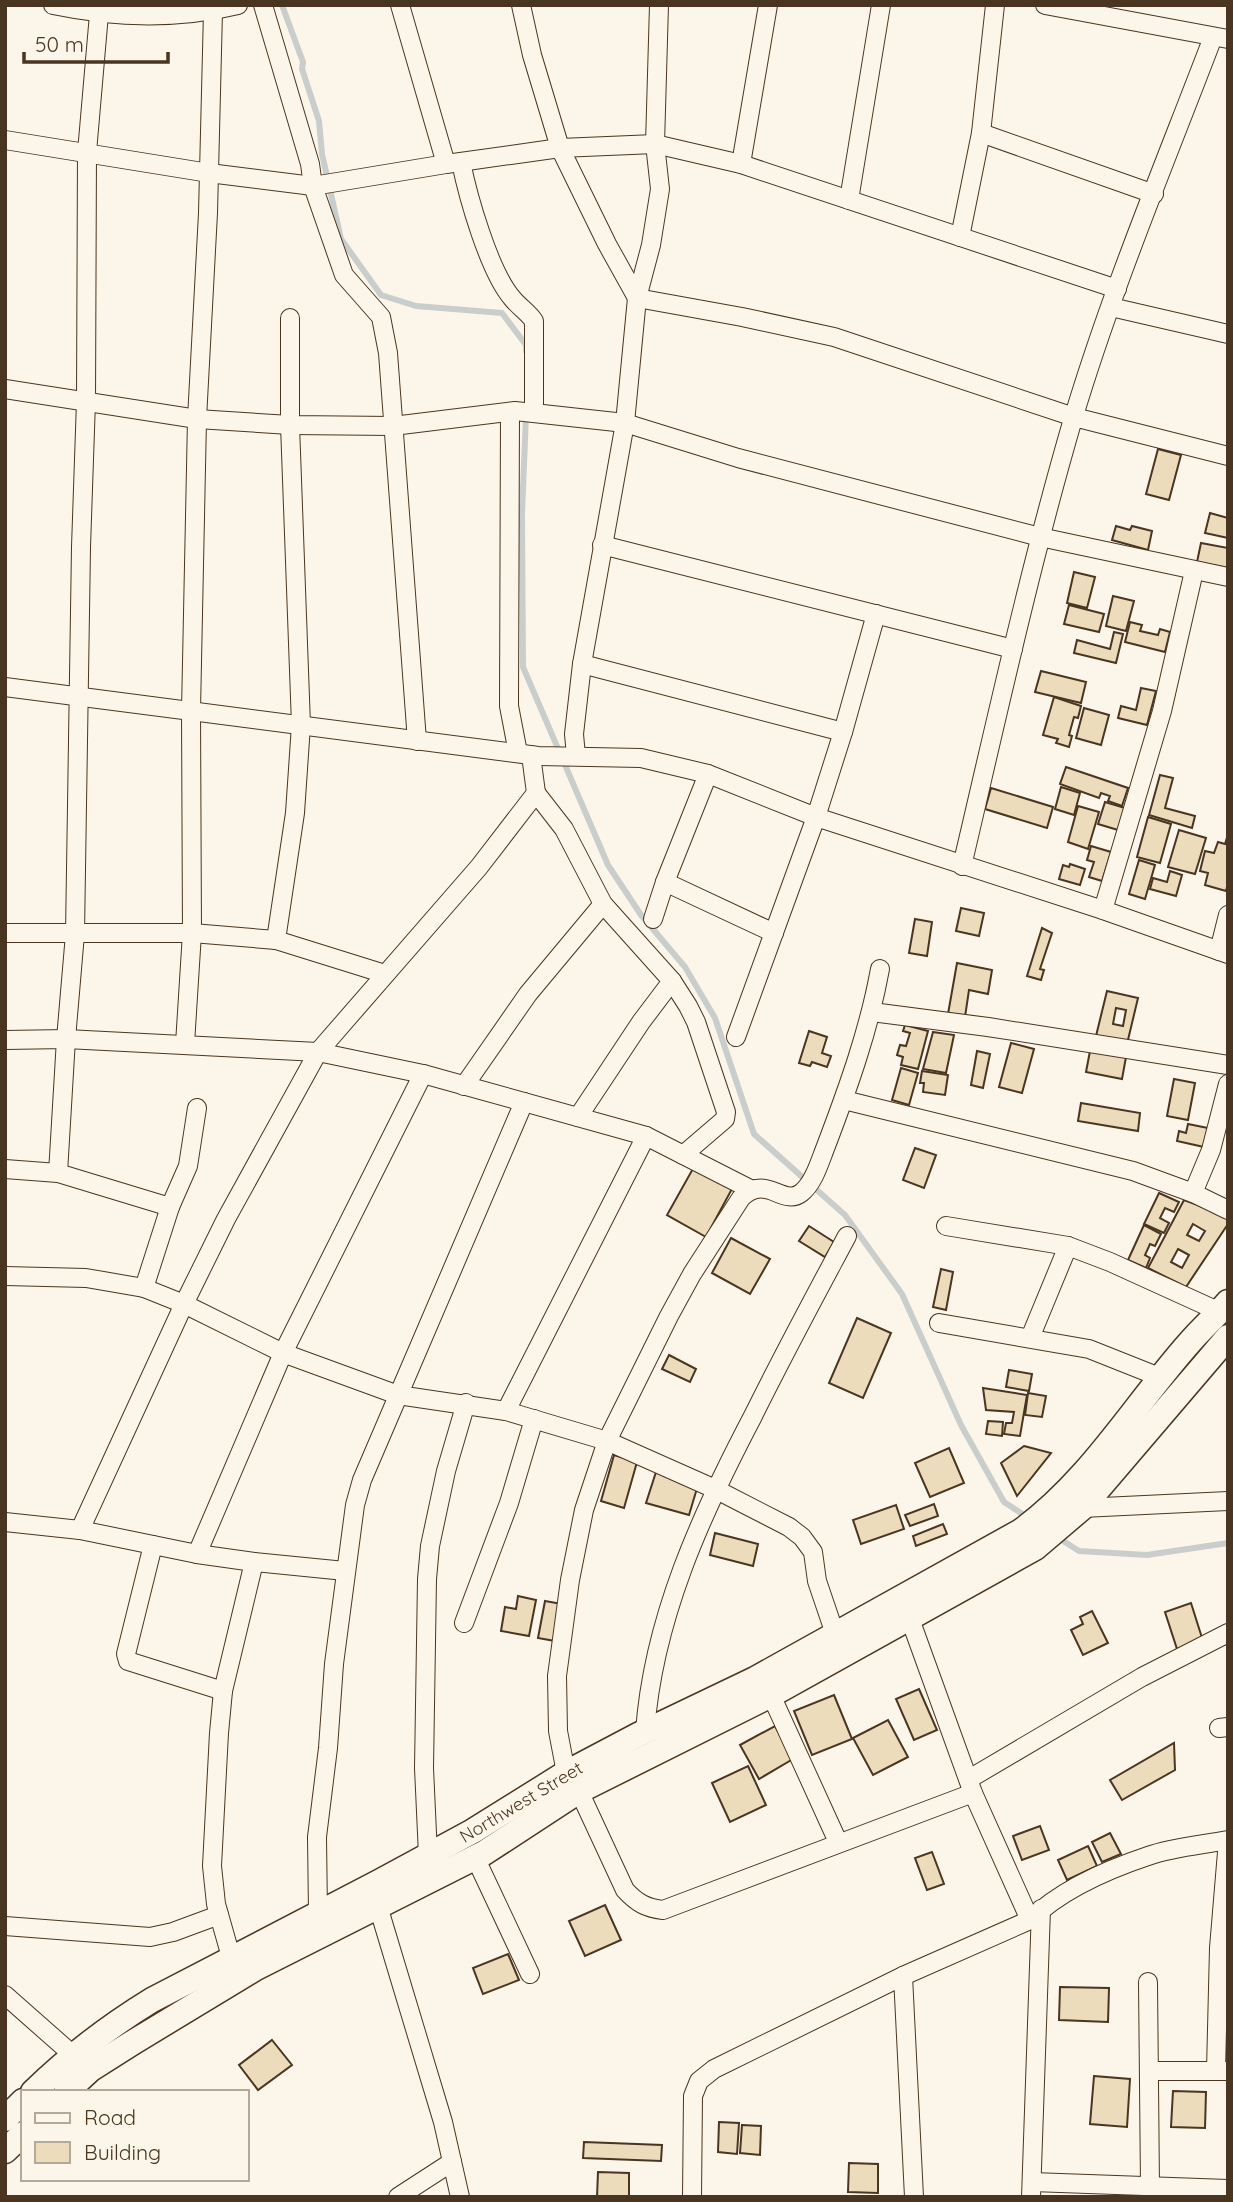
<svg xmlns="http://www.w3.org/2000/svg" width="1233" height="2202" viewBox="0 0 1233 2202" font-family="Quicksand,sans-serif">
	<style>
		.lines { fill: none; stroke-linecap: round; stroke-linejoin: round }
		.stream { stroke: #c9cecd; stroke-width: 6 }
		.building { fill: #ecdcbc; stroke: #4a3520; stroke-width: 2; fill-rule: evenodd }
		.minor-casing { stroke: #4a3520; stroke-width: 20 }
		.secondary-casing { stroke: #4a3520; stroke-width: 27 }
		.minor { stroke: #fbf6e9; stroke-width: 18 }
		.secondary { stroke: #fbf6e9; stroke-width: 24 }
		.labels { text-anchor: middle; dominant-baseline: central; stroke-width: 5; stroke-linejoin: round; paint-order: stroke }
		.street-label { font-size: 18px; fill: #4a3520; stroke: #fbf6e9 }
	</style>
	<rect width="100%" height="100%" fill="#fbf6e9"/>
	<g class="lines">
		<g class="stream">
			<polyline points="282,5 303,62 302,69 319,121 322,154 341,239 381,295 416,306 502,313 526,345 526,351"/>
			<polyline points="526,415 522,514 523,667 608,865 641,915 685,967 715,1018 754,1134 845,1215 902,1294 961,1425 1004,1502 1027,1517"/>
			<polyline points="1057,1537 1079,1551 1147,1555 1228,1543"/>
		</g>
	</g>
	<g class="building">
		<polygon points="1158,449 1181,455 1169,500 1146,494"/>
		<polygon points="1210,513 1228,518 1228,538 1205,533"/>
		<polygon points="1116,526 1130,530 1132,526 1152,531 1148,550 1112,540"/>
		<polygon points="1201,543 1228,548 1228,568 1197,562"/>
		<polygon points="1074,572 1095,577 1087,608 1067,603"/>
		<polygon points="1113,596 1134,601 1126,631 1106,626"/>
		<polygon points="1069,605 1104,614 1099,632 1064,624"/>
		<polygon points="1130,622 1142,625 1140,631 1158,635 1160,629 1170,632 1165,652 1125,642"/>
		<polygon points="1114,632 1123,634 1116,663 1074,653 1077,640 1110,649"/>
		<polygon points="1041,671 1086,682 1081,703 1035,692"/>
		<polygon points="1141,688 1156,691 1147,725 1118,718 1121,706 1136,710"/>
		<polygon points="1054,697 1081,706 1078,718 1074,717 1069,735 1072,736 1069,747 1056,743 1058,739 1043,735"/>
		<polygon points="1084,708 1109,715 1101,745 1076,738"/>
		<polygon points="1066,767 1128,788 1122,806 1108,801 1110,796 1101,793 1099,798 1060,784"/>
		<polygon points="1160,775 1173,778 1165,808 1195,816 1192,828 1149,815"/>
		<polygon points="1061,787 1080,793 1074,815 1055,809"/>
		<polygon points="991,788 1053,807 1047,828 985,809"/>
		<polygon points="1105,802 1125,808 1118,830 1098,824"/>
		<polygon points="1078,806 1099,812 1088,849 1068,842"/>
		<polygon points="1148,817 1171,824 1160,863 1137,857"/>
		<polygon points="1179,830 1206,838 1195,874 1168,867"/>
		<polygon points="1228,834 1228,883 1226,891 1205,885 1208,873 1200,871 1205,851 1214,853 1218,842 1225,844"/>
		<polygon points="1091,846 1111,852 1102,881 1089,877 1094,862 1087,860"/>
		<polygon points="1139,860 1155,865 1145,899 1129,894"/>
		<polygon points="1070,864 1085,869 1080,885 1059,879 1063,865 1069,867"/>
		<polygon points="1170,871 1182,875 1176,896 1150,889 1153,878 1167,882"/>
		<polygon points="961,908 984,913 979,936 956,931"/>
		<polygon points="915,919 932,922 927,956 909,953"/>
		<polygon points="1042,928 1052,933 1040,969 1044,970 1041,980 1027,976"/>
		<polygon points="957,963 992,970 988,994 969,990 965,1017 948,1014"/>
		<path d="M1107,991L1138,998L1127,1044L1096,1036ZM1116,1008L1126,1010L1123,1026L1113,1024Z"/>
		<polygon points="905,1025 928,1031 918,1069 901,1065 903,1057 897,1055 900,1045 906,1046 910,1033 903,1031"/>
		<polygon points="809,1031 827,1037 822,1053 831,1056 827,1067 812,1062 810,1066 799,1063"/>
		<polygon points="933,1032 954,1035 946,1073 923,1069"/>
		<polygon points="1011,1043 1034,1049 1022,1093 999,1087"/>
		<polygon points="977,1051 990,1054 983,1088 971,1085"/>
		<polygon points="1090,1051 1126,1057 1122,1079 1086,1072"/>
		<polygon points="901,1068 918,1073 909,1105 892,1100"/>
		<polygon points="922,1071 948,1075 945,1095 923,1092 924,1083 920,1083"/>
		<polygon points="1174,1079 1195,1083 1188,1120 1167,1116"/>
		<polygon points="1081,1103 1140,1113 1138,1131 1078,1121"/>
		<polygon points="1188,1124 1208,1128 1204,1147 1177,1141 1179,1131 1186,1133"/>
		<polygon points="915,1148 936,1155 924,1188 903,1180"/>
		<polygon points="695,1165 733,1187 706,1237 667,1215"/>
		<polygon points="1159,1193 1179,1202 1174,1212 1165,1208 1160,1218 1169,1223 1164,1233 1144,1224"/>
		<path d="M1184,1200L1228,1216V1224L1186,1287L1148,1268ZM1193,1224L1205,1231L1199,1241L1187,1235ZM1178,1249L1189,1255L1182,1268L1171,1262Z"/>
		<polygon points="1144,1225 1161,1234 1155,1246 1150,1244 1145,1255 1150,1258 1146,1268 1128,1260"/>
		<polygon points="809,1226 834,1242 825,1257 799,1241"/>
		<polygon points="731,1238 770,1259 750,1294 712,1273"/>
		<polygon points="941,1269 953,1272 946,1310 933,1307"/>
		<polygon points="857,1318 891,1333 863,1398 829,1383"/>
		<polygon points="669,1355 696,1369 690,1382 662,1369"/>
		<polygon points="1009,1370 1032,1374 1029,1391 1006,1387"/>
		<polygon points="983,1388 1027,1395 1020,1436 1004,1434 1006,1423 1012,1423 1014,1412 986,1410"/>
		<polygon points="1028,1393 1046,1396 1042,1417 1025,1415"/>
		<polygon points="988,1421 1003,1422 1002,1436 986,1434"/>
		<polygon points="1024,1446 1051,1453 1017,1496 1001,1463"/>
		<polygon points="949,1448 964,1483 930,1497 915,1463"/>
		<polygon points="614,1455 637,1462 624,1508 601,1501"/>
		<polygon points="656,1472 698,1485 689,1515 646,1503"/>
		<polygon points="934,1504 938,1516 910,1526 905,1515"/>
		<polygon points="896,1505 904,1529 861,1544 853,1520"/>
		<polygon points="943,1524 947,1534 916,1546 913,1536"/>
		<polygon points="715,1533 758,1544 753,1566 710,1555"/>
		<polygon points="518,1596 536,1600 529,1636 501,1631 505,1607 516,1609"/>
		<polygon points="545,1601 562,1604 555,1641 538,1638"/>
		<polygon points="1191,1603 1203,1641 1177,1649 1165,1612"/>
		<polygon points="1092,1611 1108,1643 1083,1655 1071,1630 1083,1624 1080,1617"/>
		<polygon points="919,1689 937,1730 914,1740 896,1699"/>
		<polygon points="834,1695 852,1739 812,1755 794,1711"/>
		<polygon points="888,1720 908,1757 873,1775 853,1738"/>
		<polygon points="775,1726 793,1759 759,1779 740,1745"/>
		<polygon points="1174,1743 1175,1770 1122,1800 1110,1780"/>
		<polygon points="748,1766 766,1805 730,1822 712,1783"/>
		<polygon points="1040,1826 1049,1850 1022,1860 1013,1836"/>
		<polygon points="1110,1833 1121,1854 1102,1862 1092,1842"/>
		<polygon points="1088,1846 1097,1866 1067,1880 1058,1860"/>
		<polygon points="932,1852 944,1884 927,1890 915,1858"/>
		<polygon points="605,1905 621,1940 585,1956 569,1921"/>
		<polygon points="508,1954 519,1980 483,1994 473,1968"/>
		<polygon points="1060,1987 1109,1988 1108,2022 1059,2020"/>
		<polygon points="272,2040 292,2065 258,2090 239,2065"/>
		<polygon points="1094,2076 1130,2079 1127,2127 1090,2124"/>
		<polygon points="1173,2091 1206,2092 1205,2128 1171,2127"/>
		<polygon points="719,2122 739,2123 737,2154 718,2152"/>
		<polygon points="742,2125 761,2126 760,2155 740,2153"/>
		<polygon points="584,2142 662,2145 661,2161 583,2158"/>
		<polygon points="849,2163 878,2164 878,2193 848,2192"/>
		<polygon points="598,2172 629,2173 629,2197 597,2197"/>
	</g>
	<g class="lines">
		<g class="minor-casing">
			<g id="minor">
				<path d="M53,5C115,18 176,20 238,5"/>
				<polyline points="263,5 310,164 313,186 344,275 381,317 388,353 417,741"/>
				<polyline points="400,5 446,164"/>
				<polyline points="521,5 532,55 560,148 607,244 637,298"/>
				<polyline points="1045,5 1228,39"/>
				<polyline points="981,133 1154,194"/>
				<polyline points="5,140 209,173 313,186 446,164 560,148 655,144 741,164 1117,289"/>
				<path d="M461,162C468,197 489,271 512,298C519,307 528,312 534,321V412"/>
				<polyline points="741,164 768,5"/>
				<polyline points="849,200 881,5"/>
				<polyline points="960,237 981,133 995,5"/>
				<polyline points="637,298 742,317 834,337 1074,417 1228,456"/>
				<polyline points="1111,307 1228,334"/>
				<polyline points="5,389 197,419 290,425 393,426 515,411 625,423 738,458 1040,537 1228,577"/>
				<polyline points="510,412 509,706 518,753"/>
				<polyline points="602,545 1013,649"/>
				<polyline points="582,664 843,732"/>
				<polyline points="5,687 538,756 641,758 708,774 816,817 1103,910 1228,954"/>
				<polyline points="576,756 574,734 582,664 625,423 637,298 651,245 660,189 655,144 659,5"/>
				<polyline points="536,793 564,829 603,904 672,981 688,1006 696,1022 726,1112 725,1119 683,1155"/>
				<path d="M962,866C997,717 1030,566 1073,419C1112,289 1165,163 1213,37"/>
				<polyline points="665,882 774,933"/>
				<polyline points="1103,910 1162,711 1194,571"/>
				<polyline points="653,919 665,882 708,774"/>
				<polyline points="5,933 192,933 276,940 385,974"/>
				<polyline points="276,940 295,813 301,725 290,425 290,318"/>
				<polyline points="1219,951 1228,915"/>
				<polyline points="872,1012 988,1027 1228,1065"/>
				<polyline points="736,1037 816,817 843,732 876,614"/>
				<polyline points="5,1040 66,1039 318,1052 423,1074 646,1136 750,1189"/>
				<polyline points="185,1044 192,933 191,711 197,419 208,213 213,11"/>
				<polyline points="464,1086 528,994 603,904"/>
				<polyline points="844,1100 1133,1171 1193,1193 1228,1210"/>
				<polyline points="578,1117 641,1022 672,981"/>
				<polyline points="5,1169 58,1173 170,1207 188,1166 197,1108"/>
				<polyline points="58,1173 66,1039 75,934 81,547 86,401 87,152 99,14"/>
				<polyline points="1193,1193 1211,1150 1228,1084"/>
				<polyline points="946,1226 1068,1246 1110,1262 1220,1312"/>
				<polyline points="5,1276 86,1278 144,1288 184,1304 283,1353 398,1395 506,1411 607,1441 715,1489 789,1527 802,1537 813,1552 817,1581 835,1634"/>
				<polyline points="144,1288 170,1207"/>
				<polyline points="939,1323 1089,1349 1162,1378"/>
				<polyline points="1030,1338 1068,1246"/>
				<polyline points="506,1411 646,1136"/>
				<polyline points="1082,1508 1228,1501"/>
				<polyline points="5,1522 80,1530 197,1554 254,1562 223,1691 219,1733 212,1866 216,1904 231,1957"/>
				<polyline points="80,1530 184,1304 226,1219 318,1052 479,867 536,793 531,755"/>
				<polyline points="153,1545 126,1654 128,1661 223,1691"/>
				<polyline points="197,1554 283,1353 423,1074"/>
				<polyline points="254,1562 345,1571"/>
				<polyline points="910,1619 973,1793 1030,1920"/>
				<polyline points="464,1623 509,1503 534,1419"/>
				<polyline points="771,1695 838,1842"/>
				<polyline points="1219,1728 1228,1727"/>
				<path d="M645,1732C653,1619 701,1515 753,1416C783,1355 815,1296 847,1236"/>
				<path d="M566,1773L558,1731L557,1676L570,1580L584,1510L607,1441L669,1316L692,1274L741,1198C766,1173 783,1207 801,1193C814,1183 820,1161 826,1146C848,1088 869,1030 880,969"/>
				<polyline points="969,1779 1142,1677 1228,1633"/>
				<path d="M579,1791L625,1890C637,1903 646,1908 663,1910L973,1793"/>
				<polyline points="428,1855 424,1768 427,1579 430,1546 446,1471 466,1403"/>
				<polyline points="475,1857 530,1974"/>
				<polyline points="378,1906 443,2122 460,2197"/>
				<polyline points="318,1913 317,1837 328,1748 334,1664 355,1505 362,1480 524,1102"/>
				<polyline points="5,1926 150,1937 173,1932 219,1915"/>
				<polyline points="903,1976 914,2197"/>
				<polyline points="1148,1982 1150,2186"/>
				<polyline points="5,1995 73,2055"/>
				<polyline points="1149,2071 1226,2071"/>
				<polyline points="1032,2182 1228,2189"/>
				<polyline points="398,2197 452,2162"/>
				<path d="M692,2197L693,2096L699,2081L714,2069L903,1976L1030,1920C1062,1889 1106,1870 1148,1856C1173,1847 1202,1845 1228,1840L1219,1948L1216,2070"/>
				<polyline points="1031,2197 1041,1909"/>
			</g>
		</g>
		<g class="secondary-casing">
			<g id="secondary">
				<path d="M33,2092C70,2056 108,2027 152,2000L379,1882L473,1831L566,1773L638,1735L755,1679L1021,1531C1091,1480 1134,1405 1190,1342C1202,1328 1216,1316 1228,1302"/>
				<polyline points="66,2092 91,2069 132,2043 256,1968 484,1853 579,1791 771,1695 1035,1548 1082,1508 1228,1337"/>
				<polyline points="5,2119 23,2101"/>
				<polyline points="5,2151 23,2134"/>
			</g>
		</g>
		<use href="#minor" class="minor"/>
		<use href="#secondary" class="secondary"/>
	</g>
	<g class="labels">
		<g class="street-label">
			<text transform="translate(521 1802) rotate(-31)">Northwest Street</text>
		</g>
	</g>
	<rect width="1233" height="2202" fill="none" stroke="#4a3520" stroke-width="14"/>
	<rect x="21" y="2090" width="228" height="91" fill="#fbf6e9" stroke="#b4a999" stroke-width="2"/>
	<rect x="35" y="2113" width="35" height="10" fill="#fbf6e9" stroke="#b4a999" stroke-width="2"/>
	<text x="84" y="2125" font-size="21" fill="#4a3520">Road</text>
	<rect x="35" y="2142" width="35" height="21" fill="#ecdcbc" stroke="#b4a999" stroke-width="2"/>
	<text x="84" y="2160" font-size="21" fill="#4a3520">Building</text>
	<path d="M24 52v10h144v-10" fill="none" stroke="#4a3520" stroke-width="3.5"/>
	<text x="35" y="52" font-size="21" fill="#4a3520" stroke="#fbf6e9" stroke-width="5" paint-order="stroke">50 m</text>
</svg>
